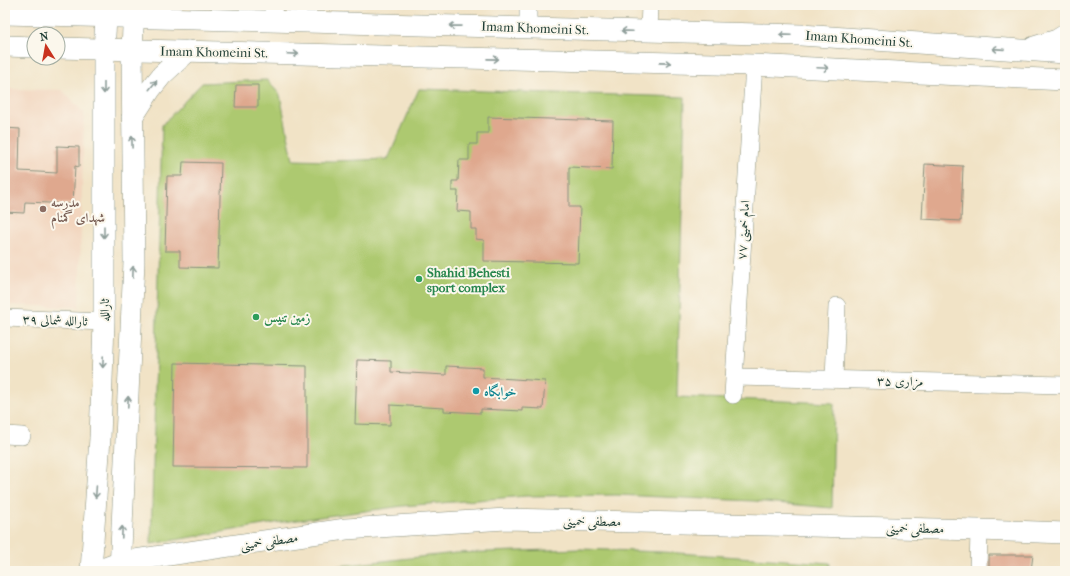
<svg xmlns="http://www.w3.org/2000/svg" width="1070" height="576" viewBox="0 0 1070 576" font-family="'IM FELL French Canon',Amiri,serif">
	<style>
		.built { fill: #f2d5be }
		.green { fill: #adc970; stroke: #668352 }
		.building { fill: #dfa88e }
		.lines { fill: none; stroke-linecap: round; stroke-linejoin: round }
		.minor-casing { stroke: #88907d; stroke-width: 18 }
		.major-casing { stroke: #88907d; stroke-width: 22 }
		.minor { stroke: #fff; stroke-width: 17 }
		.major { stroke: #fff; stroke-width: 21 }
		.oneway { stroke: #8f9e9a }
		.education-dot { fill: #8d6e63; stroke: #fbf7ec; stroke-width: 1.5 }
		.leisure-dot { fill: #2e9e5b; stroke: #fbf7ec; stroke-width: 1.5 }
		.culture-dot { fill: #0f9aa8; stroke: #fbf7ec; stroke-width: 1.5 }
		.labels { text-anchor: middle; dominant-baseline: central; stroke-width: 4; stroke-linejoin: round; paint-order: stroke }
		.street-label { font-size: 13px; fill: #1f3d34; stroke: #fbf7ec }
		.education-label { font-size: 13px; font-weight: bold; fill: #785e54; stroke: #fbf7ec; text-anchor: start }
		.leisure-label { font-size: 13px; font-weight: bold; fill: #27864d; stroke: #fbf7ec; text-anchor: start }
		.culture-label { font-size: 13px; font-weight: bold; fill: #0d838f; stroke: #fbf7ec; text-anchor: start }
	</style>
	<rect width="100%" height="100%" fill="#fbf7ec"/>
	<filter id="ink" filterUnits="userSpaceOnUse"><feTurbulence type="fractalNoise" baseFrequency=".025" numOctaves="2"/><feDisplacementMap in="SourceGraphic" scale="8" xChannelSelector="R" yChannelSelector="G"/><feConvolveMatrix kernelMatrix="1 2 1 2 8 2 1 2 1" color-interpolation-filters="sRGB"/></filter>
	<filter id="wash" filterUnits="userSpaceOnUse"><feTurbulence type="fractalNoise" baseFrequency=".012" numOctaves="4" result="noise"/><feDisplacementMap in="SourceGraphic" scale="16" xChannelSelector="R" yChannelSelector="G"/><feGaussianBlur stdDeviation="0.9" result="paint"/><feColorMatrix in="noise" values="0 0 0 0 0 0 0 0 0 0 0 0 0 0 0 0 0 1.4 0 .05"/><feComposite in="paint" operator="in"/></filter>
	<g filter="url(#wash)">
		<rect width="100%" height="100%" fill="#f1e3c6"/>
		<polygon class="built" points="5,89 62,90 84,113 79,307 5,305"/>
		<g class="green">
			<polygon points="267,80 280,95 293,160 333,161 388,159 419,89 685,97 677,397 834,403 832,508 754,501 617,495 526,496 403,506 275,523 151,544 162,125 202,83"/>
			<polygon points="581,549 662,552 830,563 829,571 303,571 319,568 456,553"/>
		</g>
		<g id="blocks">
			<g class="building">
				<polygon points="236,85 258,85 258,107 235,107"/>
				<polygon points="488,117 613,121 612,169 569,167 569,207 580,207 578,263 484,261 484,240 476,239 476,229 471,229 471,212 457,211 458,191 452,191 452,181 458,181 459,160 469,160 469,144 477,144 477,133 488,133"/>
				<polygon points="5,128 20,129 19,171 57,173 57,146 79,147 79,167 75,166 73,204 25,202 24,213 5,212"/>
				<polygon points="183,162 221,163 218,268 180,267 180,251 165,251 167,176 182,176"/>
				<polygon points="925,164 963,166 961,221 922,219"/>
				<polygon points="357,360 391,361 391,372 446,375 446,366 483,368 483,377 545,381 543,409 522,408 522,411 481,409 481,413 444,411 444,408 390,405 390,425 355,424"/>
				<polygon points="175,363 307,366 307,468 173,467"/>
				<polygon points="989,555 1033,555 1031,571 989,571"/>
			</g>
		</g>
	</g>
	<g filter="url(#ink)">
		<use href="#blocks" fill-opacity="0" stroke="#88907d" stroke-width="1"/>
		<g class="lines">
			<g class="minor-casing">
				<g id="minor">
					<polyline points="273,5 274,21"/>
					<polyline points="528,28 528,5"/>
					<polyline points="649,31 650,5"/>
					<polyline points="5,318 104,322"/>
					<polyline points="734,377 1065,385"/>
					<polyline points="834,379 837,306"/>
					<polyline points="733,395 754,65"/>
					<polyline points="5,435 22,436"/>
					<polyline points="978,571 979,530"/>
				</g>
			</g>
			<g class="major-casing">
				<g id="major">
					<polyline points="5,14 801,35 1065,53"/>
					<polyline points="5,46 34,47"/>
					<polyline points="1034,47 1057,40 1065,35"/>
					<polyline points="58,48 754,65 1065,80"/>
					<polyline points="132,118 150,90 162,75 188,51"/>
					<polyline points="91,571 100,438 104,322 104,49 107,5"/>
					<polyline points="97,571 121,562 346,529 506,519 979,530 1065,533"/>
					<polyline points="120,571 134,262 132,50 134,5"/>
				</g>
			</g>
			<use href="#minor" class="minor"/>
			<use href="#major" class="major"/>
		</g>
		<defs><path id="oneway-shaft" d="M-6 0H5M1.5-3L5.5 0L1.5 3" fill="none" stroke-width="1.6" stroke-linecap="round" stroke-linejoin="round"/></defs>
		<g class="oneway">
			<use href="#oneway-shaft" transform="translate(455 26) rotate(-179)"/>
			<use href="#oneway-shaft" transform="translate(627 31) rotate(-178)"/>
			<use href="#oneway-shaft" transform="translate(785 35) rotate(-178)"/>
			<use href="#oneway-shaft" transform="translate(998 49) rotate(-176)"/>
			<use href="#oneway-shaft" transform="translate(293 54) rotate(2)"/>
			<use href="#oneway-shaft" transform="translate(493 59) rotate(1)"/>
			<use href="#oneway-shaft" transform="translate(665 63) rotate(1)"/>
			<use href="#oneway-shaft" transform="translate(823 68) rotate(3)"/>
			<use href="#oneway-shaft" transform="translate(153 85) rotate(-51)"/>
			<use href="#oneway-shaft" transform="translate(104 88) rotate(90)"/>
			<use href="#oneway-shaft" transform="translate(132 142) rotate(-91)"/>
			<use href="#oneway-shaft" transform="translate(104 232) rotate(90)"/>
			<use href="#oneway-shaft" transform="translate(133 272) rotate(-88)"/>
			<use href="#oneway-shaft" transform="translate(103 362) rotate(92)"/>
			<use href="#oneway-shaft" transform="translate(128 402) rotate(-88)"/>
			<use href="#oneway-shaft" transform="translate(96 492) rotate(94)"/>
			<use href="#oneway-shaft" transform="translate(122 532) rotate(-88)"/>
		</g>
	</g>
	<circle class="education-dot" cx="43" cy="209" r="4"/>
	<g class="leisure-dot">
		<circle cx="419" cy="279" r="4"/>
		<circle cx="256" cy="317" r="4"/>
	</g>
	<circle class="culture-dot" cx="476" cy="391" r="4"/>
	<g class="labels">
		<g class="street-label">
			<text transform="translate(535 28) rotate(2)">Imam Khomeini St.</text>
			<text transform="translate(859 39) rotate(4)">Imam Khomeini St.</text>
			<text transform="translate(214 52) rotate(1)">Imam Khomeini St.</text>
			<text transform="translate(743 230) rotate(-86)">امام خمینی ۷۷</text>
			<text transform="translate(104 310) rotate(-90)">ثارالله</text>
			<text transform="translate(55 320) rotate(2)">ثارالله شمالی ۳۹</text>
			<text transform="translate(900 381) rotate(1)">مزاری ۳۵</text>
			<text transform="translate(592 521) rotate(1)">مصطفی خمینی</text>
			<text transform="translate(915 528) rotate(1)">مصطفی خمینی</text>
			<text transform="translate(269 541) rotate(-8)">مصطفی خمینی</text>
		</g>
		<g class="education-label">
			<text x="51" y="202">مدرسه<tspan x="51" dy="15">شهدای گمنام</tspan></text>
		</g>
		<g class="leisure-label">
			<text x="427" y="272">Shahid Behesti<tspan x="427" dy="15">sport complex</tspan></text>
			<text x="264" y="317">زمین تنیس</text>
		</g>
		<g class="culture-label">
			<text x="484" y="391">خوابگاه</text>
		</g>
	</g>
	<rect width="1070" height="576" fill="none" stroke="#fbf7ec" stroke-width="20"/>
	<g transform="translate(46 46) rotate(349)"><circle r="19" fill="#fbf7ec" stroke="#a3ada2"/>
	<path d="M0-3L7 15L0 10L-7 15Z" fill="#c8321e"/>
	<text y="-6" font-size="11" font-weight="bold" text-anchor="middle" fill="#1f3d34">N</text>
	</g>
</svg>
